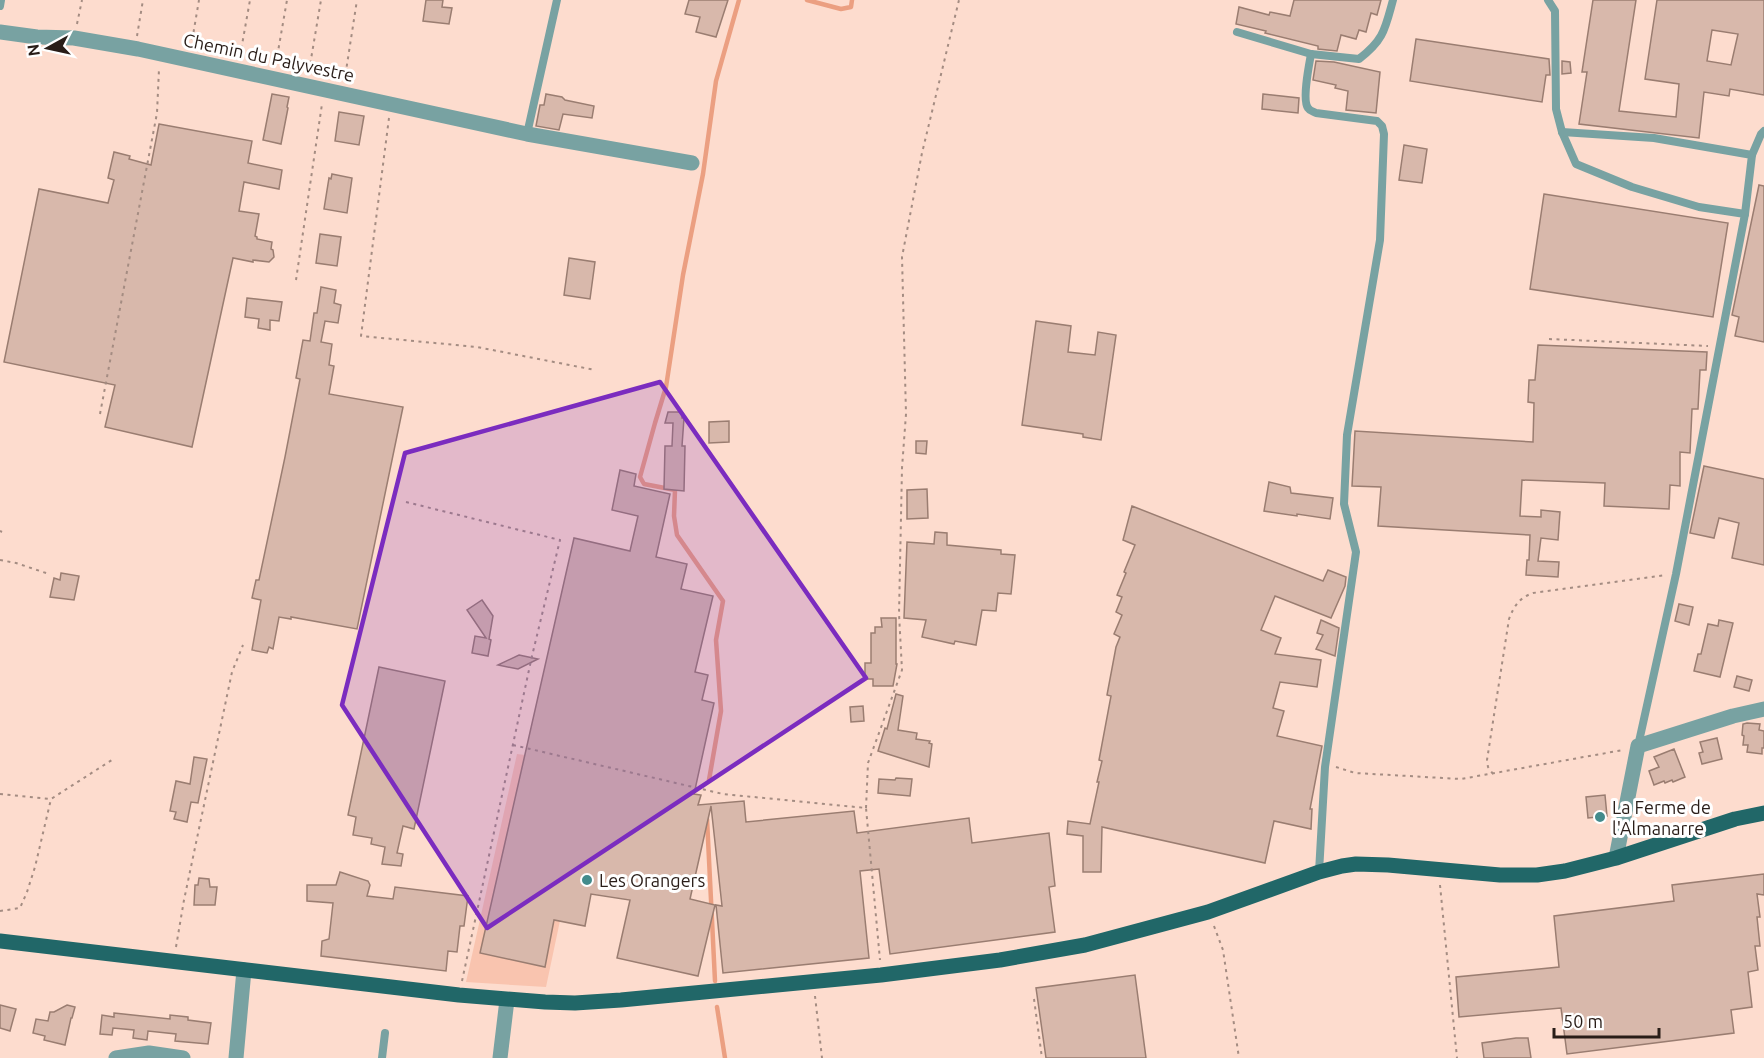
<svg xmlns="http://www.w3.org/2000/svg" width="1764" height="1058" viewBox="0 0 1764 1058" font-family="Ubuntu,sans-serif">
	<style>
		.green { fill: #f9c4af }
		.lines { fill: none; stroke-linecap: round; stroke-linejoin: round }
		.stream { stroke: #eb9f81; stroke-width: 4.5 }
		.building { fill: #d8b8ab; stroke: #9a7d71; stroke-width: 1.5; fill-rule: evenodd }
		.path { stroke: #a48c82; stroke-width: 2; stroke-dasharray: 3 4.5; stroke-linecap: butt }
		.service { stroke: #78a2a2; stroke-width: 8 }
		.minor { stroke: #78a2a2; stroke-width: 15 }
		.primary { stroke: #216768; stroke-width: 15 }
		.marked { fill: #7b2cbf; fill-opacity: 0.2; stroke: #7b2cbf; stroke-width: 4.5; stroke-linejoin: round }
		.poi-dot { fill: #438b8c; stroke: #fff; stroke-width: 2 }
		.labels { text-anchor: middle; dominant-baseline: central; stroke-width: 6; stroke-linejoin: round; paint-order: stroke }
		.street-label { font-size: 18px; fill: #291d18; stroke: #fff }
		.poi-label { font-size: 18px; fill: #291d18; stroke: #fff; text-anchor: start }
	</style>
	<rect width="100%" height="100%" fill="#fddcce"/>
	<polygon class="green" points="517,754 525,755 544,967 559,897 565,897 546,987 466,982"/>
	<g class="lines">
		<g class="stream">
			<polyline points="807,0 841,9 851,7 852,0"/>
			<polyline points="709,780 721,711 716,640 723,601 677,535 674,516 675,490 644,484 640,477 655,423 666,387 683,275 703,174 716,81 739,0"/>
			<polyline points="707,819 715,981"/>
			<polyline points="717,1007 725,1058"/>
		</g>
	</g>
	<g class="building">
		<polygon points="426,0 443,0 442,7 452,8 449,24 423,21"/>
		<polygon points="689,0 728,0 716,37 696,32 700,17 685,14"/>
		<polygon points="1294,0 1381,0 1377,15 1371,13 1366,32 1359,30 1356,39 1341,35 1337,51 1318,49 1318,46 1265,33 1266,31 1236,24 1239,7 1269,15 1270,12 1290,16"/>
		<path d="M1593,0H1636L1619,111L1676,117L1679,84L1645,79L1657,0H1764V95L1730,89L1729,96L1704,92L1699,138L1579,124L1587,72H1582ZM1712,30L1738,34L1731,65L1707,61Z"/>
		<polygon points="1416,39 1549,59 1550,75 1546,75 1542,102 1410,81"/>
		<polygon points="1316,61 1334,62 1380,72 1376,113 1346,110 1348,91 1335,88 1336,85 1313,80"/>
		<polygon points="1562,61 1570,62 1571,73 1562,74"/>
		<polygon points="272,94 289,97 287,107 288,108 281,144 263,140"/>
		<polygon points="546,94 562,97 565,100 594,106 592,118 563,114 559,130 536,126 540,105 544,105"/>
		<polygon points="1263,94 1299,98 1298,113 1262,109"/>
		<polygon points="339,112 364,116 359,145 335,141"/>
		<polygon points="159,124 252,141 248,163 282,170 279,189 244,182 239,211 259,214 255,236 257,237 257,239 272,242 271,249 273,250 274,257 269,262 253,260 253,262 233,258 192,447 105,427 115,385 4,362 39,189 108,203 114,180 108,178 114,152 130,156 129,159 151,165"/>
		<polygon points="1404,145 1427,149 1422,183 1399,180"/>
		<polygon points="332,174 352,178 347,213 324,209 329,178 331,179"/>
		<polygon points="1759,185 1764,186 1764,342 1735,336 1739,317 1732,315"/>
		<polygon points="1544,194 1728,223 1713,317 1530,289"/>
		<polygon points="320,234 341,237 337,266 316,263"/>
		<polygon points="569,258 595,262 590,299 564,295"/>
		<polygon points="321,287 336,290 334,303 341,305 338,323 325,321 321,342 332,344 329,365 334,366 329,394 403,407 357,629 291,617 291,619 279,617 273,649 269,647 267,653 252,650 261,600 252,598 256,580 259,580 285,457 300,379 296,378 303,340 310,341 314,313 317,313"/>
		<polygon points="247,298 282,302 279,321 270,320 270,330 258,328 259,319 245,317"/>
		<polygon points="1036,321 1071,326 1068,352 1095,355 1098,332 1116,335 1101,440 1083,437 1083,434 1022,425"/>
		<polygon points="1538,345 1707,352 1706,370 1700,370 1698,409 1692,409 1690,453 1680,452 1680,486 1670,485 1669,509 1604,506 1605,483 1522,480 1520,516 1541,517 1541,510 1560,512 1558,540 1541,538 1538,561 1559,562 1558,577 1526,575 1527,560 1529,560 1530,535 1378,526 1381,487 1352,486 1355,431 1533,442 1534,403 1528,402 1529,380 1535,380"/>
		<polygon points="668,412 682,412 682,418 684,418 682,446 685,446 684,491 664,489 665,446 672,446 673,423 665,423"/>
		<polygon points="729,421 729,442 709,443 709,422"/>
		<polygon points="916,441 927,441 926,454 916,453"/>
		<polygon points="1704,466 1764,479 1764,565 1732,558 1739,523 1719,518 1714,538 1690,533"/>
		<polygon points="620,470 636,474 634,486 670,494 656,557 687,564 681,589 713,596 695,672 708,675 702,700 714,703 694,794 701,795 698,805 744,801 746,822 854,811 857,833 969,818 972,843 1049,833 1055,886 1049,887 1055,932 890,954 879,869 860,871 869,958 723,973 716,905 722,906 711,806 690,899 715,905 698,976 617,958 630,900 591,894 585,926 554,920 545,967 480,953 574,538 630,551 638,516 612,510"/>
		<polygon points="1269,482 1290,487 1291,493 1333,498 1330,519 1297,514 1297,516 1264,511"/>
		<polygon points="927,489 928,518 907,519 907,490"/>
		<polygon points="1132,506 1323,581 1328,570 1346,577 1345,586 1331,618 1275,596 1261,630 1281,638 1275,654 1321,660 1317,687 1280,682 1273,708 1284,711 1277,736 1322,746 1310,809 1312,809 1311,829 1274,821 1265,863 1102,827 1101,872 1083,872 1083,836 1067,834 1068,821 1090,824 1099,782 1097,782 1102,761 1099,760 1111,696 1107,695 1116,647 1120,637 1114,634 1122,615 1116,612 1122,597 1117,595 1126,573 1124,572 1135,545 1123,540"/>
		<polygon points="935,532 947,533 947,545 1001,550 1001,554 1015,555 1011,594 998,593 996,611 982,610 976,645 955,641 954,644 922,637 926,620 904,618 907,542 934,544"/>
		<polygon points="61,573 79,576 74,600 50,597 54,578 60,580"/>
		<polygon points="482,600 493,616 489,639 491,640 488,656 472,653 475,636 486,638 467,610"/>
		<polygon points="1679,604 1693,607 1689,625 1675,621"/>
		<polygon points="881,618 896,618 896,664 897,664 893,686 873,686 873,679 865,679 865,663 871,663 871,633 875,633 875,627 882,627"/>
		<polygon points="1321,620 1339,628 1335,656 1316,649 1323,635 1317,633"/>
		<polygon points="1719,620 1733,623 1720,677 1694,671 1698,654 1701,654 1708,624 1718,626"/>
		<polygon points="519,655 538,659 518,669 498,665"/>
		<polygon points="379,667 445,681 414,829 403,826 397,853 403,854 401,866 382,864 385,847 371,844 372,838 353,835 356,817 348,815"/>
		<polygon points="1737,676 1752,680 1749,691 1734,687"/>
		<polygon points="896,694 903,696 898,730 917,733 916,739 930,741 929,743 932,744 929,767 878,751 885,728 887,729"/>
		<polygon points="863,706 864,721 851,722 850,707"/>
		<polygon points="1747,723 1760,724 1759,730 1764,731 1764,748 1762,748 1762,754 1747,752 1748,745 1743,745 1744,736 1742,735 1743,724"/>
		<polygon points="1717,738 1722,759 1702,764 1699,753 1703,752 1700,742"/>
		<polygon points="1674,749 1685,777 1673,782 1672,780 1665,783 1664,781 1654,785 1649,771 1659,767 1654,757"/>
		<polygon points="194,757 207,759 198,803 191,802 187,822 174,819 176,812 170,811 176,781 190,784"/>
		<polygon points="896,778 912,779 910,796 878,793 879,779 895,780"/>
		<polygon points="1605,795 1607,816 1588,818 1586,797"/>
		<polygon points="340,872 368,881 370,885 367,896 393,899 395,887 468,896 464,926 460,926 457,952 448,951 446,971 321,956 322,941 329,939 333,903 307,901 307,885 336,885"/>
		<polygon points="1764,874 1764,895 1757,894 1760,917 1757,917 1760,946 1755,946 1758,970 1748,972 1752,1007 1731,1010 1734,1033 1567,1054 1561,1008 1459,1017 1456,977 1559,967 1554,916 1674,901 1672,885"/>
		<polygon points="199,878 209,879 210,887 217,887 215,905 194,905 195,885 198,885"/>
		<polygon points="1135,975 1146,1058 1046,1058 1036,988"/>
		<polygon points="0,1005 16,1009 10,1031 0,1028"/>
		<polygon points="67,1005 75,1007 72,1018 71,1018 65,1045 44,1040 45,1036 33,1033 36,1019 48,1021 50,1012 54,1012"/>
		<polygon points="114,1013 170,1019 170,1015 188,1017 188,1020 211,1023 208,1044 175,1041 176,1034 148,1031 147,1040 133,1038 134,1030 113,1028 112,1035 100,1034 102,1015 114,1017"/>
		<polygon points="1516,1038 1528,1038 1531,1058 1484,1058 1482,1043"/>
	</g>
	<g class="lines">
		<g class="path">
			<polyline points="77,24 82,0"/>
			<polyline points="137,36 143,0"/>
			<polyline points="191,47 199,0"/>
			<polyline points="240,56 250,0"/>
			<polyline points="276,63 287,0"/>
			<polyline points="309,71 321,0"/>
			<polyline points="338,78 346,71 357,0"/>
			<polyline points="389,118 361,336 477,347 595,370"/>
			<polyline points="296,280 322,104"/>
			<polyline points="1549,339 1708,346"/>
			<polyline points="100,414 157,113 159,69"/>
			<polyline points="406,502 560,540 532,656 462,981"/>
			<polyline points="0,531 2,532"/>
			<polyline points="0,560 16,563 49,574"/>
			<polyline points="513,745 723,794 866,808 880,960"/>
			<polyline points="1336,767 1355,773 1461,779 1623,750"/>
			<path d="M1493,774L1488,767L1487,760L1509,619C1514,606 1519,598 1533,593L1666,575"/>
			<polyline points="0,794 51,799"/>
			<polyline points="866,808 868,763 902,670 899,614 902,468 906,414 902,257 922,153 959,0"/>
			<polyline points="1440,885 1457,1058"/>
			<polyline points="0,911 20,908 27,892 35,867 51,799 115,758"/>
			<polyline points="1214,926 1223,950 1239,1058"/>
			<polyline points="176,947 184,900 232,672 243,645"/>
			<polyline points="815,996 822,1058"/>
			<polyline points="1034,999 1042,1058"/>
		</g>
		<g class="service">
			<polyline points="1548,0 1555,11 1556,109 1562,132 1576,164 1632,187 1699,207 1745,214 1676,574 1638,746"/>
			<polyline points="0,6 1,0"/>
			<path d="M1237,32L1311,54L1359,59C1384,40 1385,29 1393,0"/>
			<path d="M1311,54C1309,65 1302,100 1308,108C1310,111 1312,111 1316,113L1377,121L1382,126L1384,134L1380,240L1347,435L1344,504L1356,552L1325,767L1319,872"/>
			<polyline points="1562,132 1654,138 1752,155 1745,214"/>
			<polyline points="527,134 557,0"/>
			<polyline points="1752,155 1761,134 1764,131"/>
			<polyline points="382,1058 385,1033"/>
		</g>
		<g class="minor">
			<polyline points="0,32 37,37 74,38 138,49 527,134 692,163"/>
			<polyline points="1616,858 1638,746 1733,716 1764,709"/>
			<polyline points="116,1058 149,1053 183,1058"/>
			<polyline points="236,1058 244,970"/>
			<polyline points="500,1058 507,1000"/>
		</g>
		<polyline class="primary" points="0,941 459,995 545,1002 575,1003 621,1000 881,975 1000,960 1085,945 1208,912 1319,872 1342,866 1356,864 1388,865 1500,875 1537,875 1565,871 1616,858 1735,819 1764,813"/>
	</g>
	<path class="marked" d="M660,382L866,678L487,928L342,705L405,453Z"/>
	<g class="poi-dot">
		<circle cx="1600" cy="817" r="6"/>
		<circle cx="587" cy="880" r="6"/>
	</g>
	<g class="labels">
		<g class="street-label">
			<text transform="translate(269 57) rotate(12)">Chemin du Palyvestre</text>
		</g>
		<g class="poi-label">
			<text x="1612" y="807">La Ferme de<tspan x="1612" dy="21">l'Almanarre</tspan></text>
			<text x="599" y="880">Les Orangers</text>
		</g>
	</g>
	<g transform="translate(48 48) rotate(262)" stroke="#ffffff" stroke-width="4.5" paint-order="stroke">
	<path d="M0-4.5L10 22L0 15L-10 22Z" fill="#291d18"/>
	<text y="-9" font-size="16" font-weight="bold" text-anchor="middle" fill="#291d18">N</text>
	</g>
	<path d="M1554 1028v9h105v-9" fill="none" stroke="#291d18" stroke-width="3"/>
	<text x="1563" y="1028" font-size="18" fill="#291d18" stroke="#ffffff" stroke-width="4.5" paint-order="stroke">50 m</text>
</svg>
